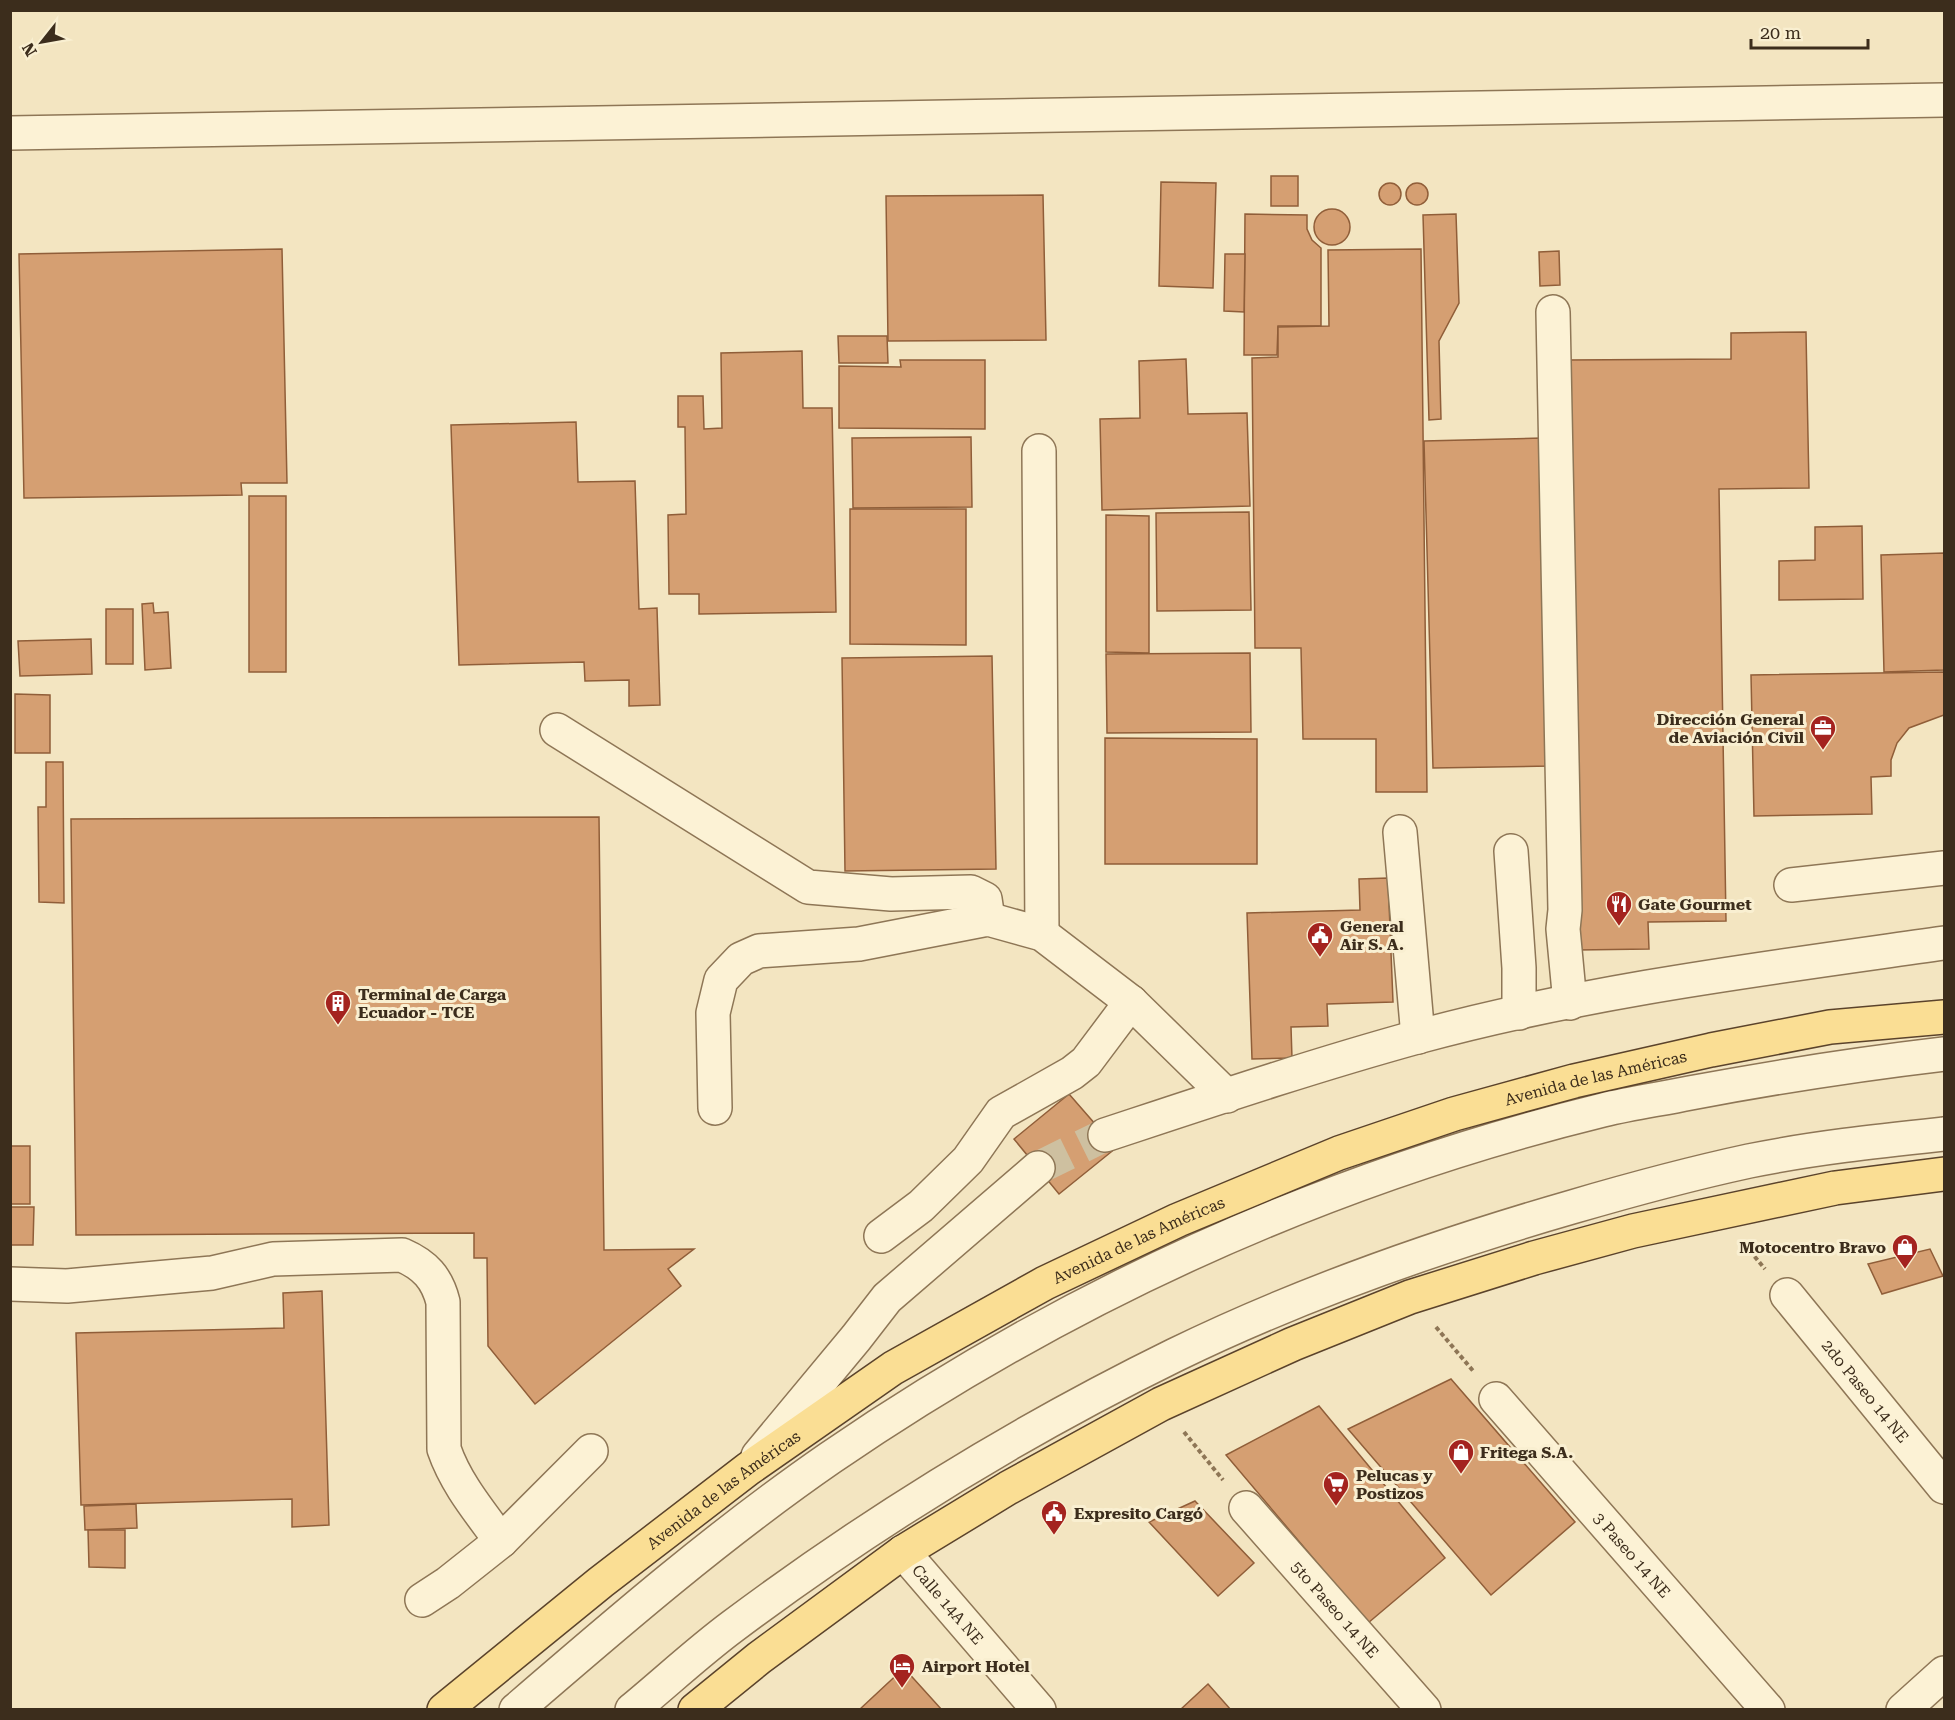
<svg xmlns="http://www.w3.org/2000/svg" width="1955" height="1720" viewBox="0 0 1955 1720" font-family="'Roboto Serif',serif">
	<style>
		.building { fill: #d59f72; stroke: #905e39; stroke-width: 1.5 }
		.lines { fill: none; stroke-linecap: round; stroke-linejoin: round }
		.minor-tunnel { stroke: #cec0a0; stroke-width: 33; stroke-dasharray: 33 16; stroke-linecap: butt }
		.minor-casing { stroke: #8e7656; stroke-width: 36 }
		.major-casing { stroke: #5b432b; stroke-width: 36 }
		.path { stroke: #8e7656; stroke-width: 4; stroke-dasharray: 4.5 3; stroke-linecap: butt }
		.minor { stroke: #fcf2d5; stroke-width: 33 }
		.major { stroke: #fade94; stroke-width: 33 }
		.labels { text-anchor: middle; dominant-baseline: central; stroke-width: 6; stroke-linejoin: round; paint-order: stroke }
		.poi-label { font-size: 16px; font-weight: bold; fill: #3c2d1c; stroke: #f9efd1; text-anchor: start }
		.street-label { font-size: 16px; fill: #3c2d1c; stroke: #f9efd1 }
	</style>
	<rect width="100%" height="100%" fill="#f3e5c1"/>
	<g class="building">
		<rect x="1271" y="176" width="27" height="30"/>
		<polygon points="1161,182 1216,183 1213,288 1159,286"/>
		<circle cx="1417" cy="194" r="11"/>
		<circle cx="1390" cy="194" r="11"/>
		<polygon points="1043,195 1046,340 888,341 886,196"/>
		<circle cx="1332" cy="227" r="18"/>
		<polygon points="1245,214 1307,215 1307,229 1312,240 1321,248 1321,326 1278,326 1277,355 1244,355"/>
		<polygon points="1456,214 1459,303 1439,341 1441,419 1429,420 1423,215"/>
		<polygon points="282,249 287,483 241,483 242,495 24,498 19,254"/>
		<polygon points="1421,249 1427,792 1376,792 1376,739 1303,739 1301,648 1255,648 1252,358 1278,357 1278,327 1329,326 1328,250"/>
		<polygon points="1559,251 1560,285 1540,286 1539,252"/>
		<polygon points="1225,254 1245,254 1244,312 1224,311"/>
		<polygon points="1806,332 1809,488 1719,489 1726,921 1648,922 1649,949 1577,950 1567,360 1731,359 1731,333"/>
		<polygon points="838,336 887,336 888,363 839,363"/>
		<polygon points="802,351 803,408 832,408 836,612 699,614 699,594 669,594 668,515 686,514 685,427 678,427 678,396 703,396 704,429 722,428 721,353"/>
		<polygon points="1186,359 1188,414 1247,413 1250,506 1102,510 1100,419 1140,418 1139,361"/>
		<polygon points="900,360 985,360 985,429 839,428 839,366 901,367"/>
		<polygon points="576,422 578,482 635,481 639,609 657,608 660,705 629,706 629,680 585,681 584,662 459,665 451,425"/>
		<polygon points="971,437 972,507 853,508 852,438"/>
		<polygon points="1542,438 1550,766 1433,768 1424,441"/>
		<rect x="249" y="496" width="37" height="176"/>
		<polygon points="850,509 966,509 966,645 850,644"/>
		<polygon points="1249,512 1251,610 1157,611 1156,513"/>
		<polygon points="1106,515 1149,516 1149,653 1106,652"/>
		<polygon points="1862,526 1863,599 1779,600 1779,561 1815,560 1815,527"/>
		<polygon points="1944,553 1944,670 1884,672 1881,555"/>
		<polygon points="153,603 154,613 168,612 171,668 145,670 142,604"/>
		<rect x="106" y="609" width="27" height="55"/>
		<polygon points="91,639 92,674 20,676 18,641"/>
		<polygon points="1250,653 1251,732 1107,733 1106,654"/>
		<polygon points="992,656 996,869 845,871 842,658"/>
		<polygon points="1944,672 1944,715 1909,728 1897,743 1891,760 1891,776 1871,777 1872,814 1754,816 1751,675"/>
		<polygon points="15,694 50,695 50,753 15,753"/>
		<polygon points="1105,738 1257,739 1257,864 1105,864"/>
		<polygon points="46,762 63,762 64,903 39,902 38,807 46,807"/>
		<polygon points="599,817 604,1250 694,1249 668,1269 681,1286 535,1404 488,1346 487,1258 474,1258 474,1233 76,1235 71,819"/>
		<polygon points="1388,878 1393,1002 1327,1004 1328,1026 1291,1027 1292,1058 1252,1059 1247,913 1360,910 1359,879"/>
		<polygon points="1069,1094 1116,1148 1059,1194 1014,1139"/>
		<rect x="10" y="1146" width="20" height="58"/>
		<polygon points="10,1207 34,1207 33,1245 10,1245"/>
		<polygon points="1930,1249 1943,1276 1882,1294 1868,1264"/>
		<polygon points="322,1291 329,1525 292,1527 292,1499 81,1505 76,1333 284,1328 283,1293"/>
		<polygon points="1451,1379 1575,1522 1491,1595 1348,1429"/>
		<polygon points="1319,1406 1445,1558 1368,1623 1226,1455"/>
		<polygon points="1195,1501 1254,1563 1218,1596 1149,1522"/>
		<polygon points="136,1504 137,1528 85,1530 84,1506"/>
		<polygon points="88,1530 125,1530 125,1568 89,1567"/>
		<polygon points="904,1668 942,1710 859,1710"/>
		<polygon points="1208,1684 1231,1710 1180,1710"/>
	</g>
	<g class="lines">
		<polyline class="minor-tunnel" points="1038,1168 1105,1135"/>
		<g class="minor-casing">
			<g id="minor">
				<polyline points="10,133 1944,100"/>
				<polyline points="1553,312 1565,910 1563,929 1570,1003"/>
				<polyline points="1039,451 1042,934"/>
				<polyline points="557,730 808,887 891,894 971,892 985,899 988,919"/>
				<polyline points="1400,832 1418,1037"/>
				<polyline points="1511,851 1519,968 1519,1013"/>
				<polyline points="1791,885 1944,868"/>
				<polyline points="715,1108 713,1013 721,980 741,959 759,951 859,944 988,919 1042,934 1131,1002 1227,1096"/>
				<path d="M1105,1135C1208,1101 1312,1066 1417,1037C1589,990 1769,968 1944,943"/>
				<polyline points="881,1236 921,1206 968,1160 1001,1113 1072,1073 1086,1062 1131,1002"/>
				<path d="M10,1284L67,1286L212,1273L273,1259L402,1255C425,1265 437,1278 443,1302L444,1449C456,1484 480,1512 501,1541"/>
				<path id="s1" d="M1787,1295L1944,1487"/>
				<path id="s2" d="M1496,1399L1768,1710"/>
				<polyline points="758,1456 856,1338 887,1298 1038,1168"/>
				<path id="s3" d="M1246,1508L1424,1710"/>
				<path id="s4" d="M903,1552L1039,1710"/>
				<polyline points="422,1600 448,1583 501,1541 591,1451"/>
				<path d="M516,1710C618,1622 720,1534 830,1458C1068,1295 1322,1179 1603,1110C1632,1103 1661,1099 1690,1093C1775,1077 1859,1064 1944,1054"/>
				<path d="M632,1710C666,1682 698,1652 733,1626C872,1522 1020,1431 1175,1355C1302,1293 1437,1246 1572,1207C1630,1190 1689,1174 1749,1161C1813,1148 1879,1141 1944,1134"/>
				<polyline points="1903,1710 1944,1673"/>
			</g>
		</g>
		<g class="major-casing">
			<g id="major">
				<path id="s5" d="M444,1710L601,1582L748,1469L893,1368L1045,1283L1178,1220L1339,1153L1454,1114L1574,1081L1711,1050L1830,1027L1944,1017"/>
				<polyline points="695,1710 759,1658 903,1552 1008,1488 1161,1404 1293,1344 1410,1297 1534,1258 1633,1231 1835,1188 1944,1174"/>
			</g>
		</g>
		<g class="path">
			<polyline points="1745,1245 1765,1269"/>
			<polyline points="1436,1327 1474,1372"/>
			<polyline points="1184,1432 1223,1480"/>
		</g>
		<use href="#minor" class="minor"/>
		<use href="#major" class="major"/>
	</g>
	<defs>
		<g id="office-pin" transform="scale(1.35)"><path d="M0 17L-7.5 6A9.5 9.5 0 1 1 7.5 6Z" fill="#a4231f" stroke="#f9efd1"/><path d="M-6-3h4V-5.5h4V-3h4V5H-6ZM-1-4.5V-3h2v-1.5ZM-6 0V1H6V0Z" fill="#fff"/></g>
		<g id="restaurant-pin" transform="scale(1.35)"><path d="M0 17L-7.5 6A9.5 9.5 0 1 1 7.5 6Z" fill="#a4231f" stroke="#f9efd1"/><path d="M-5-6h1v4h1v-4h1v4h1v-4h1v5L-1.5 .5V6h-2V.5L-5-1ZM5-6V6H3V1.5H1.5Q1.5-4 5-6Z" fill="#fff"/></g>
		<g id="civic-pin" transform="scale(1.35)"><path d="M0 17L-7.5 6A9.5 9.5 0 1 1 7.5 6Z" fill="#a4231f" stroke="#f9efd1"/><path d="M-.6-6.5H3V-4.5H.6V-3L4-1V1h2V6H-6V1h2V-1L-.6-3ZM-1.2 2.5V6h2.4V2.5Z" fill="#fff"/></g>
		<g id="building-pin" transform="scale(1.35)"><path d="M0 17L-7.5 6A9.5 9.5 0 1 1 7.5 6Z" fill="#a4231f" stroke="#f9efd1"/><path d="M-4-6H4V6H1V3H-1V6H-4ZM-2.5-4.3h1.7v1.8h-1.7ZM.8-4.3h1.7v1.8H.8ZM-2.5-1h1.7V.8h-1.7ZM.8-1h1.7V.8H.8Z" fill="#fff"/></g>
		<g id="shop-pin" transform="scale(1.35)"><path d="M0 17L-7.5 6A9.5 9.5 0 1 1 7.5 6Z" fill="#a4231f" stroke="#f9efd1"/><path d="M-5-2.5h2.3a2.7 3.5 0 0 1 5.4 0H5L5.5 6h-11ZM-1.5-2.5h3a1.5 2.3 0 0 0-3 0Z" fill="#fff"/></g>
		<g id="supermarket-pin" transform="scale(1.35)"><path d="M0 17L-7.5 6A9.5 9.5 0 1 1 7.5 6Z" fill="#a4231f" stroke="#f9efd1"/><path d="M-6-5.5h2.5l.6 2H6L4.5 2H-2.5L-4.4-4H-6ZM-1.5 3.2a1.3 1.3 0 1 0 .1 0ZM3 3.2a1.3 1.3 0 1 0 .1 0Z" fill="#fff"/></g>
		<g id="hotel-pin" transform="scale(1.35)"><path d="M0 17L-7.5 6A9.5 9.5 0 1 1 7.5 6Z" fill="#a4231f" stroke="#f9efd1"/><path d="M-6-4.5h1.5V1H6V5H4.5V3h-9V5H-6ZM-4 0a1.8 1.8 0 1 1 3.6 0ZM.5 0V-2.5h3Q6-2.5 6 0Z" fill="#fff"/></g>
	</defs>
	<g fill-rule="evenodd">
		<use href="#office-pin" x="1823" y="728"/>
		<use href="#restaurant-pin" x="1619" y="904"/>
		<use href="#civic-pin" x="1320" y="935"/>
		<use href="#building-pin" x="338" y="1003"/>
		<use href="#shop-pin" x="1905" y="1247"/>
		<use href="#shop-pin" x="1461" y="1452"/>
		<use href="#supermarket-pin" x="1336" y="1484"/>
		<use href="#civic-pin" x="1054" y="1513"/>
		<use href="#hotel-pin" x="902" y="1666"/>
	</g>
	<g class="labels">
		<g class="poi-label">
			<text x="1804" y="719" text-anchor="end">Dirección General<tspan x="1804" dy="18">de Aviación Civil</tspan></text>
			<text x="1638" y="904">Gate Gourmet</text>
			<text x="1340" y="926">General<tspan x="1340" dy="18">Air S. A.</tspan></text>
			<text x="358" y="994">Terminal de Carga<tspan x="358" dy="18">Ecuador - TCE</tspan></text>
			<text x="1886" y="1247" text-anchor="end">Motocentro Bravo</text>
			<text x="1480" y="1452">Fritega S.A.</text>
			<text x="1356" y="1475">Pelucas y<tspan x="1356" dy="18">Postizos</tspan></text>
			<text x="1074" y="1513">Expresito Cargó</text>
			<text x="922" y="1666">Airport Hotel</text>
		</g>
		<g class="street-label">
			<text stroke="none"><textPath href="#s5" startOffset="1328">Avenida de las Américas</textPath></text>
			<text stroke="none"><textPath href="#s5" startOffset="842">Avenida de las Américas</textPath></text>
			<text stroke="none"><textPath href="#s1" startOffset="124">2do Paseo 14 NE</textPath></text>
			<text stroke="none"><textPath href="#s5" startOffset="356">Avenida de las Américas</textPath></text>
			<text stroke="none"><textPath href="#s2" startOffset="207">3 Paseo 14 NE</textPath></text>
			<text stroke="none"><textPath href="#s4" startOffset="69">Calle 14A NE</textPath></text>
			<text stroke="none"><textPath href="#s3" startOffset="135">5to Paseo 14 NE</textPath></text>
		</g>
	</g>
	<rect width="1955" height="1720" fill="none" stroke="#3c2d1c" stroke-width="24"/>
	<g transform="translate(42 42) rotate(239)" stroke="#f9efd1" stroke-width="4.5" paint-order="stroke">
	<path d="M0-4.5L10 22L0 15L-10 22Z" fill="#3c2d1c"/>
	<text y="-9" font-size="16" font-weight="bold" text-anchor="middle" fill="#3c2d1c">N</text>
	</g>
	<path d="M1751 39v9h117v-9" fill="none" stroke="#3c2d1c" stroke-width="3"/>
	<text x="1760" y="39" font-size="18" fill="#3c2d1c" stroke="#f9efd1" stroke-width="4.5" paint-order="stroke">20 m</text>
</svg>
